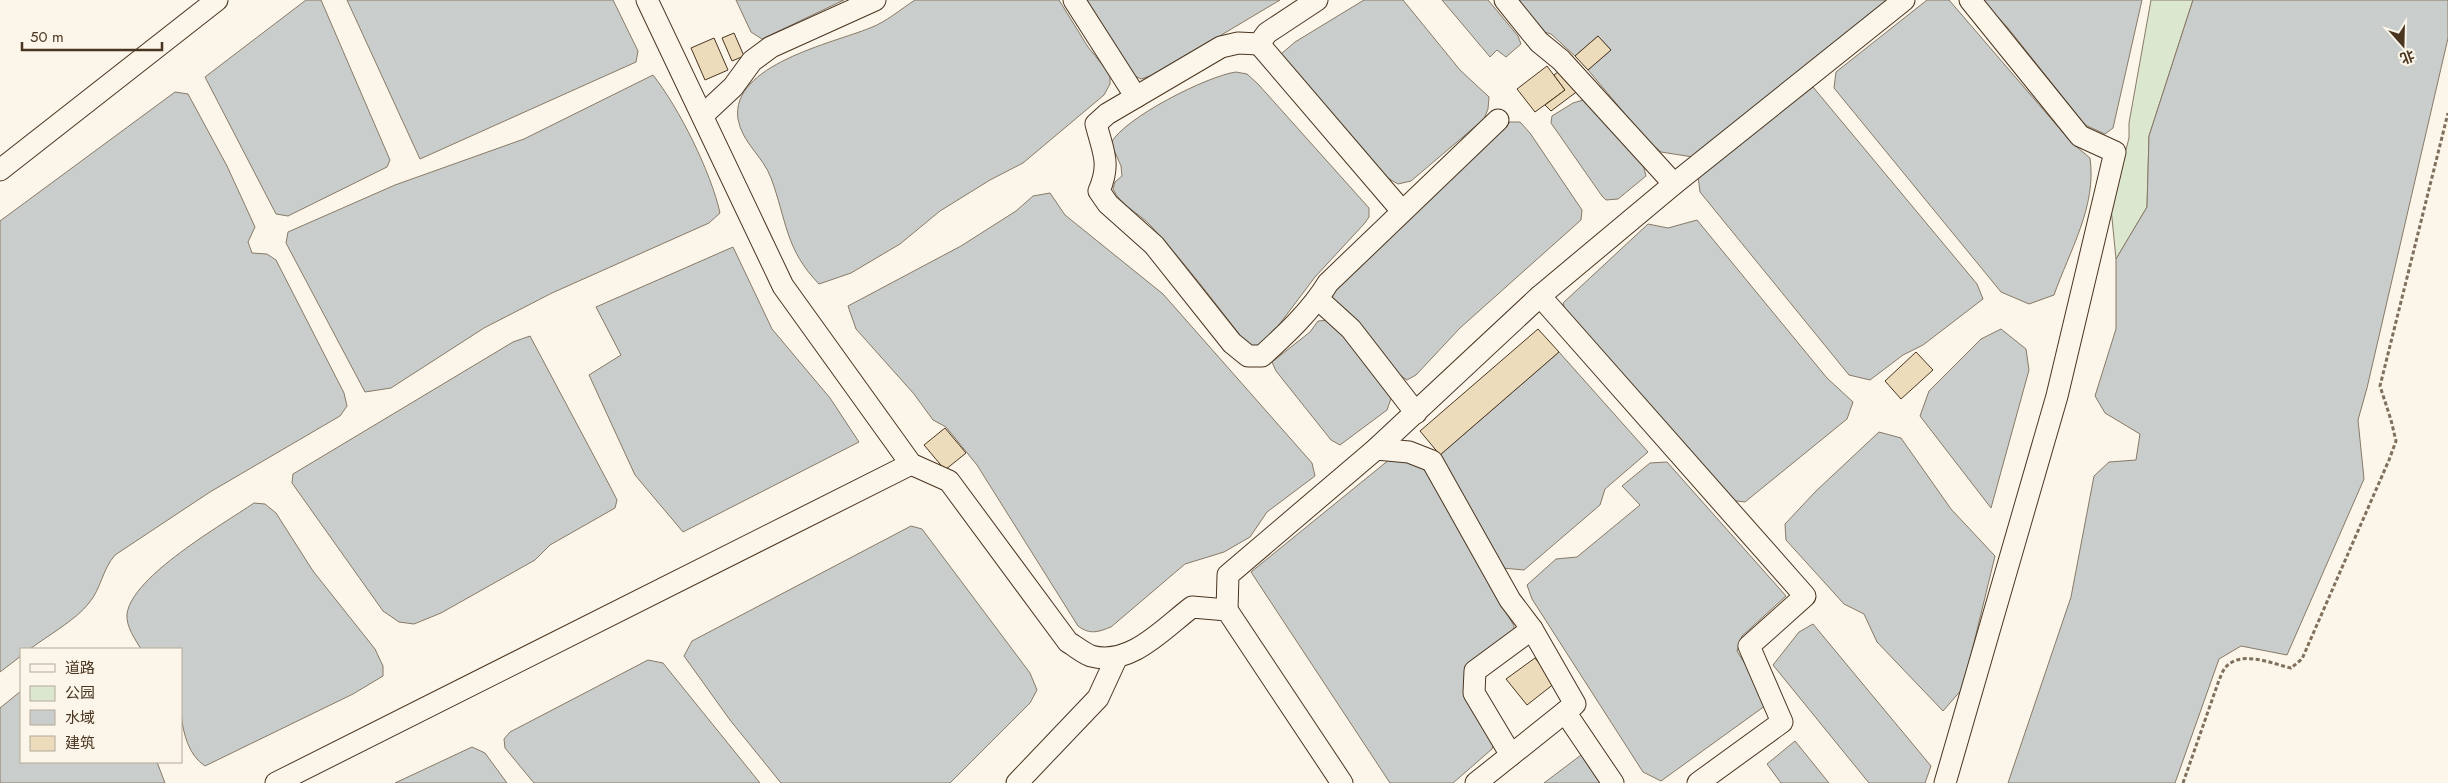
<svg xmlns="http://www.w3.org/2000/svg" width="2448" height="783" viewBox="0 0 2448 783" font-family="Jost,'Noto Sans SC',sans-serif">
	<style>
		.green { fill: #dce7d0; stroke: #887966 }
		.water { fill: #c9cecd; stroke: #887966 }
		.building { fill: #ecdcbc; stroke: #4a3520 }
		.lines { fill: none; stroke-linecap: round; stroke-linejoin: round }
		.minor-casing { stroke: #4a3520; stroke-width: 23 }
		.path { stroke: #7f6f5c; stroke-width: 3; stroke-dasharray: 4 2.5; stroke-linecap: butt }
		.minor { stroke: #fbf6e9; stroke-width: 21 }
	</style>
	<rect width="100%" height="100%" fill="#fbf6e9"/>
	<polygon class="green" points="2151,0 2193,0 2149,136 2147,207 2116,259 2111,208 2129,138 2129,123"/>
	<g class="water">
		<polygon points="306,0 321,0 390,160 387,167 288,216 276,214 205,77"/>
		<polygon points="347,0 613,0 638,51 636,62 420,159"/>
		<polygon points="736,0 844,0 762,39 751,32"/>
		<path d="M915,0H1059L1088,47L1110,74V84L1104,95L1023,163L990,180L940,211L900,244L851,273L819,284C785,249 787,221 771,178C763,156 742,143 738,119C730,65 833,43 870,28C886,22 901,9 915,0Z"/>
		<polygon points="1084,0 1280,0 1156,74 1141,79 1129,73"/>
		<polygon points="1364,0 1403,0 1460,70 1489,97 1488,109 1484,119 1411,181 1398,184 1386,177 1281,54 1295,42"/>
		<polygon points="1442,0 1488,0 1518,36 1521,44 1506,57 1497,50 1490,57"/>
		<polygon points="1511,0 1893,0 1693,157 1661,152 1647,140 1588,70 1611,50 1598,36 1575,56 1551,34 1537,30"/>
		<path d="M1927,0H1949L2072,143L2090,158C2097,206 2069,252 2054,295L2029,304L2001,292L1834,88L1836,72Z"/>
		<polygon points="1982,0 2142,0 2113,128 2105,134 2085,125 2008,28"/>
		<polygon points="2193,0 2448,0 2448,38 2367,388 2358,420 2364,479 2287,655 2241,646 2219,659 2175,783 2008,783 2071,597 2094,476 2109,462 2136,460 2140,434 2105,413 2095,396 2116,329 2116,259 2147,207 2149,136"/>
		<path d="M1236,72L1247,74L1258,84L1369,208V217L1364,224L1315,277L1260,350L1246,343C1215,303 1185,263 1151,226C1139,213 1120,205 1113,189L1115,182L1122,176L1121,166L1111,143C1124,118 1207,76 1236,72Z"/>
		<path d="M653,75C679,108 711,172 720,213L709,223L552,293L484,328L391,388L365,392L286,243L288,232L395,185L524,139Z"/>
		<polygon points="1813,87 1977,284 1983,299 1923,345 1903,355 1870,380 1849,375 1700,192 1698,176"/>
		<path d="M175,92L188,94L227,166L255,227L248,242L252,253L267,254L276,260L344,393L347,406L340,416L210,492L115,555C102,570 101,589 89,603C76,620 47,636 30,649H21V656L0,672V221Z"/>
		<polygon points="1583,100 1593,101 1642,160 1646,176 1618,199 1606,200 1602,196 1551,123 1552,116 1573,103"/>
		<polygon points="1510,122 1520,122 1530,133 1582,210 1581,220 1460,328 1416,375 1407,380 1391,369 1335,304 1331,294 1450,175"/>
		<path d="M1050,193L1065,215L1163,294L1312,463L1315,476L1267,512L1250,537L1224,552L1185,564L1111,627C1098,632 1090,635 1078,626L977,465L946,427L933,420L914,394L856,329L848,306L961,246L1016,211L1033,196Z"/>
		<polygon points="1697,220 1827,378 1853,402 1847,419 1745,502 1729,500 1568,318 1563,303 1648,224 1668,228"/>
		<polygon points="733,247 772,329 830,398 859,442 683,532 635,475 589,375 621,355 596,307"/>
		<polygon points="1331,320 1392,396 1387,410 1340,445 1331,440 1276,371 1272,362 1310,332 1318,321"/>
		<polygon points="2001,329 2026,349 2029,370 1991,508 1920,416 1929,391 1981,339"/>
		<polygon points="530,336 612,490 617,500 615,508 550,545 535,560 441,613 414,624 399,622 383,611 292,483 293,474 513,342"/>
		<polygon points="1559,352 1648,452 1605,489 1600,505 1524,570 1502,568 1440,455"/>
		<polygon points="1879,432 1901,438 1951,509 1995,556 1963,688 1943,711 1877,642 1864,614 1844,604 1786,540 1785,524 1816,491"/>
		<polygon points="1390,459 1422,463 1514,626 1513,634 1469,667 1496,736 1492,749 1453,783 1390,783 1251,572"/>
		<polygon points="1667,462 1786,596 1742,636 1737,651 1769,703 1661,781 1643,772 1532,599 1527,585 1556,559 1577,557 1640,505 1622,486 1650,463"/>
		<path d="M254,503L265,504L276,513L313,571L375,649L383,666V676L353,694L205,766C173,745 181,683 181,649H141C135,639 126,627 127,614C132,576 222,525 254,503Z"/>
		<polygon points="911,526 922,529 1030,673 1037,690 1030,703 950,783 781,783 730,720 684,656 692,641"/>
		<polygon points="1813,624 1931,766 1925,783 1869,783 1773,665 1799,632"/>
		<polygon points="648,660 663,663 760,783 534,783 505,748 504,739 510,732"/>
		<polygon points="21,691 21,762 157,762 165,783 0,783 0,708"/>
		<polygon points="1795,741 1829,783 1781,783 1767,764"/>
		<polygon points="472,747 485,753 507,783 395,783"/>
		<polygon points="1585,752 1606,783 1544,783"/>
	</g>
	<g class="building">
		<polygon points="734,33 744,56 732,61 722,38"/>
		<polygon points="1598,36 1611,50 1588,70 1575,56"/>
		<polygon points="714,38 728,70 705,80 691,48"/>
		<polygon points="1547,66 1565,90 1535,112 1517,89"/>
		<polygon points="1563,68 1579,90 1551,111 1545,105 1565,90 1554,75"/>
		<polygon points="1538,329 1559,352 1440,455 1420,431"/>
		<polygon points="1916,352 1933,370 1901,399 1885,381"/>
		<polygon points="945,428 966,453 945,470 924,445"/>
		<polygon points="1535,658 1555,683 1527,705 1506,679"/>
	</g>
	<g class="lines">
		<g class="minor-casing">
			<g id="minor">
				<path d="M647,0L783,286L911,464L949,481L1068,642C1075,646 1083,653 1091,656C1130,667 1163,629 1192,607L1227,610L1342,783"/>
				<polyline points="1074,0 1136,97"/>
				<path d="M1317,0L1267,33L1259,44L1238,43L1221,47L1107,114L1096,124C1103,152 1111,163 1099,191L1108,204L1154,245L1232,343L1248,356H1262C1286,334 1311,311 1328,283L1498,120"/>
				<polyline points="1505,0 1539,42 1561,60 1674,184"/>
				<polyline points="1259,44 1402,211"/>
				<polyline points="703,115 733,87 752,61 771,47 875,0"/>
				<polyline points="0,170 217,0"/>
				<polyline points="1540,296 1805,596 1749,646 1782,722 1698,783"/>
				<polyline points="1318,299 1351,329 1416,413"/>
				<polyline points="1376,449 1409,452 1432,461 1510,600 1532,629 1575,704 1476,783"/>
				<polyline points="1227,610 1228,575 1376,449 1540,296 1674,184 1904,0"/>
				<polyline points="1565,712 1613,783"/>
				<polyline points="1511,755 1474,693 1475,671 1532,629"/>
				<polyline points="276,783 911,464"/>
				<polyline points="1017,783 1098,698 1116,659"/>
				<polyline points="1945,783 2057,396 2115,152 2080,136 1970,0"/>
			</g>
		</g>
		<path class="path" d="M2183,783L2218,683C2220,678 2222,672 2225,668C2240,649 2273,664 2291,668L2302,659L2389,460L2396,441L2391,420L2380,386L2448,113"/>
		<use href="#minor" class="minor"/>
	</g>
	<rect x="20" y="648" width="162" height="115" fill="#fbf6e9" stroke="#b4a999"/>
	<rect x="30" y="664" width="25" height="8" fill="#fbf6e9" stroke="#b4a999"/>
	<text x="65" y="673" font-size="15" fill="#4a3520">道路</text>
	<rect x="30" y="686" width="25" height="15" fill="#dce7d0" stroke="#b4a999"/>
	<text x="65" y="698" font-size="15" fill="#4a3520">公园</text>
	<rect x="30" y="710" width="25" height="15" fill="#c9cecd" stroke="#b4a999"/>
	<text x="65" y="723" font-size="15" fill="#4a3520">水域</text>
	<rect x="30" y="736" width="25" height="15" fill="#ecdcbc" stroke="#b4a999"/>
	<text x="65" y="748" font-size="15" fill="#4a3520">建筑</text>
	<g transform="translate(2403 45) rotate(160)" stroke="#fbf6e9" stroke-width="4" paint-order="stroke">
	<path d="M0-4L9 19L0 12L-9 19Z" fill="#4a3520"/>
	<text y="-8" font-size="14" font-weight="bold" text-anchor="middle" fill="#4a3520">北</text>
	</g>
	<path d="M22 42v8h140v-8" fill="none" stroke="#4a3520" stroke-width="2.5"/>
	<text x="30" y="42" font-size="15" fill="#4a3520" stroke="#fbf6e9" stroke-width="4" paint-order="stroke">50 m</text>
</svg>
